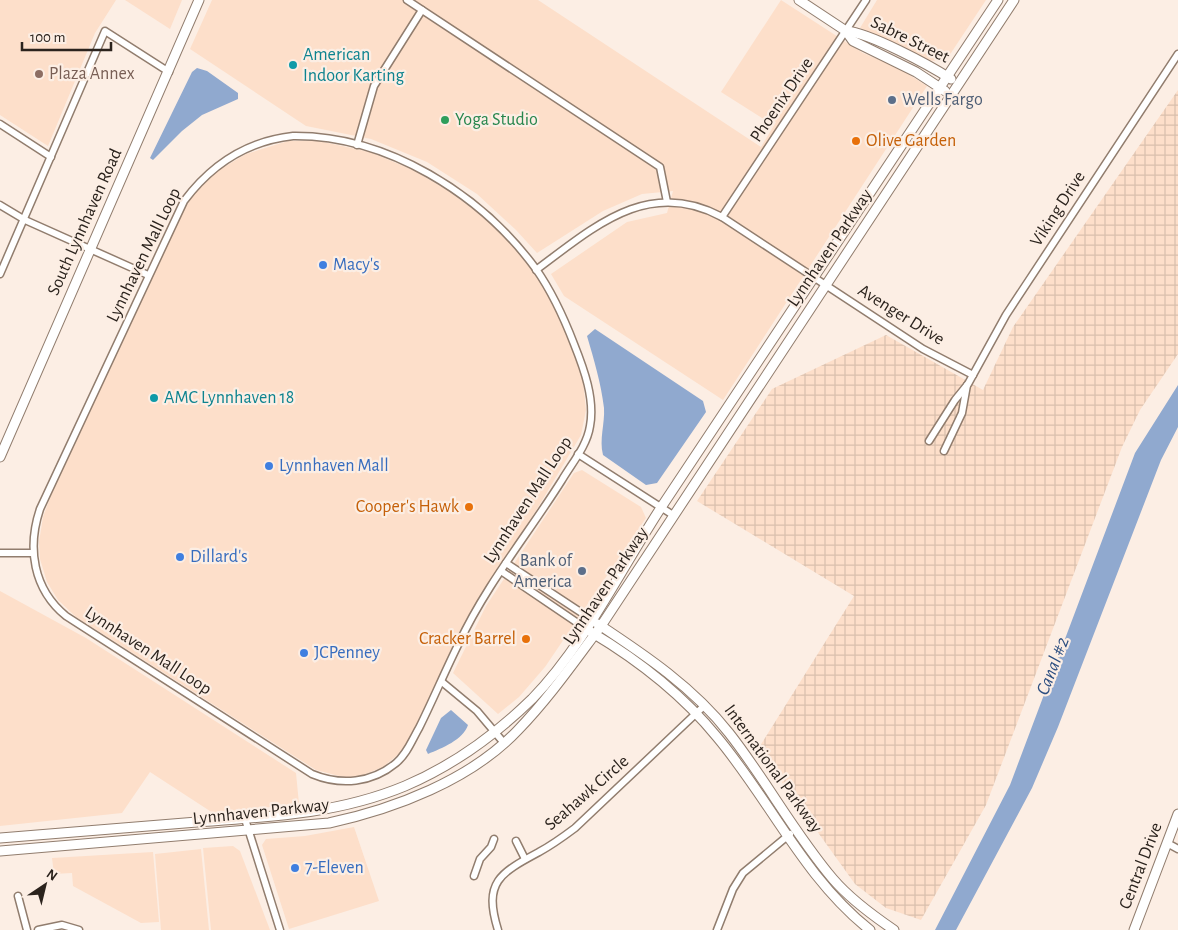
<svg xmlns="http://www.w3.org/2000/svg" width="1178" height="930" viewBox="0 0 1178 930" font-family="'Alegreya Sans',sans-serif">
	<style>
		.built { fill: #fddfca }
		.industrial { fill: url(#industrial-grid) }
		.water { fill: #90a9cf }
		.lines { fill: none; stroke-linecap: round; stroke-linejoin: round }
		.street-casing { stroke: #917d6e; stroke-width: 9 }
		.secondary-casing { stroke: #917d6e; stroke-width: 11 }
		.street { stroke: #fff; stroke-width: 6 }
		.secondary { stroke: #fff; stroke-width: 9 }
		.culture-dot { fill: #0f9aa8; stroke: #fceee4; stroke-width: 2 }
		.education-dot { fill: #8d6e63; stroke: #fceee4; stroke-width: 2 }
		.service-dot { fill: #5c6f8a; stroke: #fceee4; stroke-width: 2 }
		.leisure-dot { fill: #2e9e5b; stroke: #fceee4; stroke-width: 2 }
		.food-dot { fill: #e8710a; stroke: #fceee4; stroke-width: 2 }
		.shop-dot { fill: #3f7fe0; stroke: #fceee4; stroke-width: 2 }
		.labels { text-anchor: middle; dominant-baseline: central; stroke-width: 4.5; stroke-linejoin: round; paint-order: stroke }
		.street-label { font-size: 18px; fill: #2b231d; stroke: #fceee4 }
		.culture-label { font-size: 18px; fill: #0d838f; stroke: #fceee4; text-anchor: start }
		.education-label { font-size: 18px; fill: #785e54; stroke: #fceee4; text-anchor: start }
		.service-label { font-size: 18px; fill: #4e5e75; stroke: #fceee4; text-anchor: start }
		.leisure-label { font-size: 18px; fill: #27864d; stroke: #fceee4; text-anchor: start }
		.food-label { font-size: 18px; fill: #c56008; stroke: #fceee4; text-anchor: end }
		.shop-label { font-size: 18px; fill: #366cbe; stroke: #fceee4; text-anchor: start }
		.water-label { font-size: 19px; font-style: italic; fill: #2c4e80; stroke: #fceee4 }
	</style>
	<defs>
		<pattern id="industrial-grid" width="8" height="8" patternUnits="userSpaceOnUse" patternTransform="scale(1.25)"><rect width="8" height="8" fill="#fddfca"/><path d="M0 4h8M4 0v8" fill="none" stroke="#d9bfad"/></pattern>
	</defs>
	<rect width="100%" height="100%" fill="#fceee4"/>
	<g class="built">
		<polygon points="0,0 116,0 95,33 48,146 0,115"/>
		<polygon points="125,0 182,0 170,29"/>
		<polygon points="212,0 538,0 761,147 776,122 767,117 765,120 721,92 781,0 863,53 897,67 927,86 723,400 564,296 551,274 627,222 667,213 673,191 642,194 603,211 537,253 516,230 477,194 427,162 371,139 306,126 190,49"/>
		<polygon points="877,0 986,0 945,62 927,60 860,28"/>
		<polygon points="288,141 319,141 370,152 413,170 447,190 488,220 520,253 548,294 570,338 583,380 586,410 581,435 537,509 474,606 410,737 400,753 383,767 358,777 343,777 316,770 76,617 58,600 47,582 40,559 39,542 43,517 51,495 182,213 195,192 219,170 246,154"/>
		<polygon points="582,470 641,507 646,518 545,667 519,697 498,714 453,673 486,606 574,473"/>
		<polygon points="0,591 86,638 296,773 299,804 213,813 150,772 122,813 0,826"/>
		<polygon points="354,827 379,901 289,929 262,845 266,839 305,836"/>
		<polygon points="233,846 240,851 270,930 211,930 203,848"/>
		<polygon points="201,849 209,930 161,930 155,854"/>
		<polygon points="153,852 159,922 141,923 73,886 72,873 54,874 52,858"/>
	</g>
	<polygon class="industrial" points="1178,90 1178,354 1140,410 1122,447 986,805 921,920 886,908 855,884 758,749 854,596 697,501 772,389 886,335 983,390 1013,327"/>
	<g class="water">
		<polygon points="197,68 207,71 238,93 238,99 202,115 182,131 153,160 150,158 192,72"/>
		<path d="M595,329L703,401L706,412L657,483L646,485L603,455C599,439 605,424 604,408C601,383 594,360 587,336Z"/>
		<polygon points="1178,385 1178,427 1161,460 1058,727 1032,788 956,930 935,930 1010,785 1135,453"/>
		<path d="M451,710L468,725C463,740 442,748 428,754L426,750L441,718Z"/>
	</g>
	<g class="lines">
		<g class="street-casing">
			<g id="street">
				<polyline points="407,0 660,167 667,202"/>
				<polyline points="0,124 51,157"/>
				<path d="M293,136C387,135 481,194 536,269C552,292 564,318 574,344C584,369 595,399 590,426C587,446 572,463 562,480C528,534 486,585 459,643C445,671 433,700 419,728C412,740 407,754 396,763C372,783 341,786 312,774L66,616C33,589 27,548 40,509L184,201C211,165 247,141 293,136Z"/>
				<polyline points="357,145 374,86 422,10"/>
				<polyline points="0,205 25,220 148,275"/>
				<polyline points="722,217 866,0"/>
				<path d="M536,270C594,227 648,177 722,217L923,349L973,375"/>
				<polyline points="0,274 105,31 169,72"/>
				<polyline points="929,441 955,400 968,384 1006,315 1178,54"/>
				<polyline points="944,451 962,413 967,385"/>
				<polyline points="578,454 673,515"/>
				<polyline points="0,553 33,553"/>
				<polyline points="506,563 591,619"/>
				<polyline points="501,571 585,628"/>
				<polyline points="442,682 477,711 504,743"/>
				<polyline points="245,819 280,930"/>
				<polyline points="516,841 525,859"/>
				<polyline points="1167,843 1178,849"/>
				<polyline points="474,876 480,859 491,847 494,839"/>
				<polyline points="18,896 27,930"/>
				<polyline points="38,930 62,925 79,930"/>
				<path d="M498,930C483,882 500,873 539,852C552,845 563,837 575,828L705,705"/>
				<polyline points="717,930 733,889 743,873 790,834"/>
			</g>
		</g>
		<g class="secondary-casing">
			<g id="secondary">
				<polyline points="799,0 846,31 853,41 916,72 945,91"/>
				<path d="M846,31C870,33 929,65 951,79"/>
				<polyline points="0,457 199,0"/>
				<path d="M598,624C645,655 694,688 729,733C766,780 794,833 833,879C850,899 872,915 894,930"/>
				<path d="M591,632C638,660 682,694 717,737C770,800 804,878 870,930"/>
				<path d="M0,838C66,833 131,827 197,822C268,817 338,814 405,786C452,766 495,735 532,699C586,644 623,564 666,500C778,334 888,167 998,0"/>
				<path d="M0,851L329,823C394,809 471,780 518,730C549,698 574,662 601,626L1014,0"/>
				<polyline points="1134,930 1178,814"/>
			</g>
		</g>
		<use href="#street" class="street"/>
		<use href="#secondary" class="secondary"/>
	</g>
	<g class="culture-dot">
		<circle cx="293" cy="65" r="5"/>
		<circle cx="154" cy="398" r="5"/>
	</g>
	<circle class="education-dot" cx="39" cy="74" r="5"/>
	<g class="service-dot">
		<circle cx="892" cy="100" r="5"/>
		<circle cx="582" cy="571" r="5"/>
	</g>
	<circle class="leisure-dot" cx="445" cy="120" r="5"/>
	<g class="food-dot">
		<circle cx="856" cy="141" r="5"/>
		<circle cx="469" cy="507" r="5"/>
		<circle cx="526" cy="639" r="5"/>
	</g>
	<g class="shop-dot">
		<circle cx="323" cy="265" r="5"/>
		<circle cx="269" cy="466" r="5"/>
		<circle cx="180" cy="557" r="5"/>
		<circle cx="304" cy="653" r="5"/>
		<circle cx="295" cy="868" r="5"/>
	</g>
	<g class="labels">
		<g class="street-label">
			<text transform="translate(910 40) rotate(26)">Sabre Street</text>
			<text transform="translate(782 100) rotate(-56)">Phoenix Drive</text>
			<text transform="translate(1058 209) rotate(-57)">Viking Drive</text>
			<text transform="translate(85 222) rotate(-66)">South Lynnhaven Road</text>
			<text transform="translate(830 248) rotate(-56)">Lynnhaven Parkway</text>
			<text transform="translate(144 255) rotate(-64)">Lynnhaven Mall Loop</text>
			<text transform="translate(901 315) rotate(32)">Avenger Drive</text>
			<text transform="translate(528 500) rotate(-57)">Lynnhaven Mall Loop</text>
			<text transform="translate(606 586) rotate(-56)">Lynnhaven Parkway</text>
			<text transform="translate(148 651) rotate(33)">Lynnhaven Mall Loop</text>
			<text transform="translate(773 769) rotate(54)">International Parkway</text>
			<text transform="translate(587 793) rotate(-41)">Seahawk Circle</text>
			<text transform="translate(261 812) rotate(-6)">Lynnhaven Parkway</text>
			<text transform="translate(1141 866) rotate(-69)">Central Drive</text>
		</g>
		<g class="culture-label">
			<text x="303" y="55">American<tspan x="303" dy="21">Indoor Karting</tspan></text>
			<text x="164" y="398">AMC Lynnhaven 18</text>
		</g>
		<g class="education-label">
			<text x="49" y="74">Plaza Annex</text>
		</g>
		<g class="service-label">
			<text x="902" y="100">Wells Fargo</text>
			<text x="572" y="561" text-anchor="end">Bank of<tspan x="572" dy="21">America</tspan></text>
		</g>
		<g class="leisure-label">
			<text x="455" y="120">Yoga Studio</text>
		</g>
		<g class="food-label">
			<text x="866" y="141" text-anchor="start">Olive Garden</text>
			<text x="459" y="507">Cooper's Hawk</text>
			<text x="516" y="639">Cracker Barrel</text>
		</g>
		<g class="shop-label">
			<text x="333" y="265">Macy's</text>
			<text x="279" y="466">Lynnhaven Mall</text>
			<text x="190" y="557">Dillard's</text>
			<text x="314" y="653">JCPenney</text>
			<text x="305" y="868">7-Eleven</text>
		</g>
		<g class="water-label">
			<text transform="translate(1053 666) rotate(-69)">Canal #2</text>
		</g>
	</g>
	<g transform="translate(45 885) rotate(35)" stroke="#fceee4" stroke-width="4" paint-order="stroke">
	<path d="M0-4L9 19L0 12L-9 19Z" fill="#2b231d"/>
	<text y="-8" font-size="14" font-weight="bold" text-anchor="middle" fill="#2b231d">N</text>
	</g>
	<path d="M22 42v8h89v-8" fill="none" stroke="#2b231d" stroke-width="2.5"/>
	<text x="30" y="42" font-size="15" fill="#2b231d" stroke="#fceee4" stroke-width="4" paint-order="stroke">100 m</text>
</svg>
